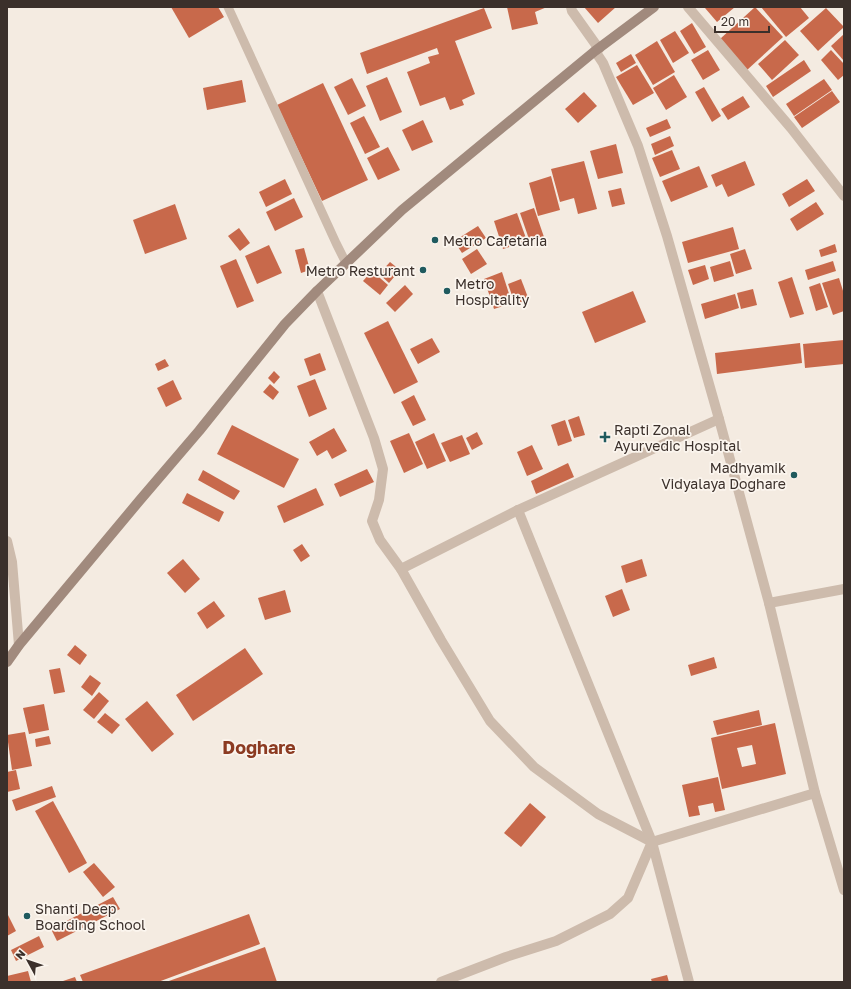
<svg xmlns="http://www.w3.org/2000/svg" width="851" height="989" viewBox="0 0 851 989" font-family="'Golos Text',sans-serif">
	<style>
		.building { fill: #c8694b; fill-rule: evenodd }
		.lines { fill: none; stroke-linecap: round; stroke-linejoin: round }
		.service { stroke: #cdbbac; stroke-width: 9 }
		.minor { stroke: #cdbbac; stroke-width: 10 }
		.secondary { stroke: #a18a7d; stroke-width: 10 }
		.poi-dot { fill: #1f5a5e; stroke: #fbf5ee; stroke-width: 1.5 }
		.labels { text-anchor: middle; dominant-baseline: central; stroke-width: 3.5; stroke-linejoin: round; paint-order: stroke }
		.poi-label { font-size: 14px; fill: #3b302b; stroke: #fbf5ee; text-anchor: start }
		.district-label { font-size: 18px; font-weight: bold; fill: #8c3b22; stroke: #fbf5ee }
	</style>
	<rect width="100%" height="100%" fill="#f4ebe1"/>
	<g class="building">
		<polygon points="171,7 218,7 224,17 189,38"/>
		<polygon points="507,7 547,7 535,12 538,24 512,30"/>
		<polygon points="584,7 616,7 598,23"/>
		<polygon points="706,7 735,7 717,22 705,8"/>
		<polygon points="755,7 783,37 747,70 720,39"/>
		<polygon points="761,7 800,7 809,18 786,37"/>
		<polygon points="484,8 492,28 455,41 475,94 462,100 464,105 450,110 445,97 420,106 407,72 430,63 428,57 439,54 437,48 367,74 360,53"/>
		<polygon points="826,8 844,27 818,51 800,31"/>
		<polygon points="692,23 706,47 694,54 680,31"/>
		<polygon points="675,31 689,53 673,63 660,40"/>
		<polygon points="844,34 844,61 831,46"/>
		<polygon points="785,40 799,55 772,80 758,64"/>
		<polygon points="657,41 675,72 653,85 635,55"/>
		<polygon points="708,50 720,70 703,80 691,60"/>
		<polygon points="831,50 844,64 844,75 838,80 821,60"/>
		<polygon points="631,54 636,63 621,72 616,63"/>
		<polygon points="804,60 811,71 773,97 766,86"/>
		<polygon points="637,65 654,93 633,105 616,77"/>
		<polygon points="674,75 687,97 666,110 653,88"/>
		<polygon points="387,77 402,112 380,121 366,86"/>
		<polygon points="352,78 366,106 348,115 334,87"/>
		<polygon points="824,79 832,90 794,116 786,104"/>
		<polygon points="242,80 246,102 207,110 203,88"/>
		<polygon points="323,83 368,180 322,201 277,105"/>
		<polygon points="704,87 721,116 712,122 695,92"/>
		<polygon points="832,91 840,102 802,128 794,117"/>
		<polygon points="584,92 597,106 578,123 565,109"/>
		<polygon points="743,96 750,107 728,120 721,109"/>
		<polygon points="364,116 380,147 365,154 350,123"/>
		<polygon points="667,119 671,128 650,137 646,128"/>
		<polygon points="423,120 433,142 412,151 402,130"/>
		<polygon points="670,136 674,146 655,155 651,144"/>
		<polygon points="616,144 623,173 598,179 590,151"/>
		<polygon points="388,147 400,170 378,180 367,158"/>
		<polygon points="672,150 680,169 660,177 652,158"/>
		<polygon points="584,161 597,209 578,214 574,198 560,202 551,169"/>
		<polygon points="745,161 755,185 728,197 722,184 716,187 711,175"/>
		<polygon points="699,166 708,187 671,202 662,181"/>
		<polygon points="551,176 560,210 538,216 529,183"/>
		<polygon points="285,179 292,194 266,207 259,192"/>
		<polygon points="807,179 815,191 789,207 782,194"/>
		<polygon points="621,188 625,204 612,207 608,191"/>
		<polygon points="294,198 303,217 275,231 266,212"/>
		<polygon points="816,202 824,214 797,231 790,219"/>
		<polygon points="175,204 187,239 145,254 133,220"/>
		<polygon points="534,208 544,237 530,242 520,213"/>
		<polygon points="517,213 527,241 503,249 494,221"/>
		<polygon points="478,226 486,238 462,253 454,241"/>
		<polygon points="733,227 739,249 688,263 682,242"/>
		<polygon points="239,228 250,243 240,251 228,236"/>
		<polygon points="835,244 837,252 821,257 819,250"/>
		<polygon points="269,245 282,273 257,284 245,256"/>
		<polygon points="304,248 310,270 301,273 295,250"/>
		<polygon points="477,249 487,264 471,274 462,259"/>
		<polygon points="745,249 752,269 736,274 730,254"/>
		<polygon points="236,259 254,301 237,308 220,266"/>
		<polygon points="730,261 734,276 714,282 710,267"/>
		<polygon points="833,261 836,271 808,280 805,270"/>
		<polygon points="390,262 400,270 389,283 379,274"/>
		<polygon points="705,265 709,279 693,285 688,270"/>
		<polygon points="372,271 388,285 380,295 363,281"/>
		<polygon points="502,272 512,303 494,309 484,279"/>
		<polygon points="792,277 804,314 790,318 778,282"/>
		<polygon points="839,278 844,294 844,311 833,315 822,283"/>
		<polygon points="521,279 529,300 515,304 508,284"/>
		<polygon points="820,283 828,307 816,311 809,287"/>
		<polygon points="405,285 413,294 395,312 386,303"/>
		<polygon points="753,289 757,305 741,309 737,293"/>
		<polygon points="633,291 646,322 595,343 582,312"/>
		<polygon points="735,294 739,308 705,319 701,304"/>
		<polygon points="388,321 418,382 394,394 364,333"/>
		<polygon points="432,338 440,352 418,364 410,349"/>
		<polygon points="844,340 844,364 805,368 803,344"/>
		<polygon points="800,343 802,363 717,374 715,353"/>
		<polygon points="320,353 326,370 310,376 304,359"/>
		<polygon points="165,359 169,366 158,371 155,364"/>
		<polygon points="274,371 280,377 274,384 268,378"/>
		<polygon points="315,379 327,409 309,417 297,386"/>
		<polygon points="173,380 182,399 166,407 157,388"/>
		<polygon points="270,384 279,392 273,400 263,392"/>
		<polygon points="414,395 426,420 413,426 401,402"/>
		<polygon points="579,416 585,435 574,438 568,420"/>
		<polygon points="565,420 572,441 558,446 551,425"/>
		<polygon points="232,425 299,459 284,488 217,454"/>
		<polygon points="334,428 347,451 332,459 327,450 317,456 309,442"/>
		<polygon points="477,432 483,444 472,450 466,438"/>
		<polygon points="409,433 423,464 404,473 390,441"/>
		<polygon points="434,433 446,461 427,469 415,442"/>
		<polygon points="462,435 470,454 450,462 441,443"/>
		<polygon points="532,445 543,469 527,476 517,452"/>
		<polygon points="568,463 574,477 536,494 531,481"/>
		<polygon points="367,469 374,482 340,497 334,484"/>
		<polygon points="203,470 240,491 234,500 198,480"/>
		<polygon points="316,488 324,505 284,523 277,506"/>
		<polygon points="187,493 224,512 219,522 182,503"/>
		<polygon points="302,544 310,556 301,562 293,550"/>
		<polygon points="183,559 200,579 185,593 167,573"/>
		<polygon points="642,559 647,576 626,583 621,566"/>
		<polygon points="622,589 630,610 613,617 605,596"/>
		<polygon points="285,590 291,612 265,620 258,598"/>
		<polygon points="214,601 225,616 207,629 197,613"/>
		<polygon points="75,645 87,655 80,665 67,655"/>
		<polygon points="245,648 263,674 193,721 176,695"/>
		<polygon points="714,657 717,668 691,676 688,665"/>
		<polygon points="60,668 65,692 54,694 49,670"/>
		<polygon points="90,675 101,683 92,696 81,687"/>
		<polygon points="99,692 109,701 94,719 83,710"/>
		<polygon points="147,701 174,734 152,752 125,719"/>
		<polygon points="44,704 49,730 29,734 23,708"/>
		<polygon points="759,710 762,725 717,735 713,721"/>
		<polygon points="105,713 120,725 112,734 97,722"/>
		<path d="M775,723L786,774L722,789L711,738ZM752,745L756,764L742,767L737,748Z"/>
		<polygon points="25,732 32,766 12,770 7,735"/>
		<polygon points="49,736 51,744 36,747 35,739"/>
		<polygon points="16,770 20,789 7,792 7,772"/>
		<polygon points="718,777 725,810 715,812 713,803 698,806 700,815 689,817 682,785"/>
		<polygon points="52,786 56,797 16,811 12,800"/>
		<polygon points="53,801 87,863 69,873 35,811"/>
		<polygon points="530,803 546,817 521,847 504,833"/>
		<polygon points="94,863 115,887 103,897 83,872"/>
		<polygon points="113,897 120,909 57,941 51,929"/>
		<polygon points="7,913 16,931 7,936"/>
		<polygon points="249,914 260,944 158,982 83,982 80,975"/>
		<polygon points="39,936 44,947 16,961 11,950"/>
		<polygon points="265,947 277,982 166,982"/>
		<polygon points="28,971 31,982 7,982 7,976"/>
		<polygon points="667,975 669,982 652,982 651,979"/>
		<polygon points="75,977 77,982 60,982"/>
	</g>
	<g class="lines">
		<polyline class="service" points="228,7 336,243 346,263"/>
		<g class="minor">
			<polyline points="571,7 572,11 599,49"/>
			<polyline points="688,7 791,128 844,196"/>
			<polyline points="595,51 603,63 638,146 667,236 719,419 769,603 815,793 844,890"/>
			<polyline points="317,291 374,438 383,469 379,500 372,521 380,540 401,569 441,640 490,721 534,767 598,814 652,842"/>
			<polyline points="518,510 652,842 689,982"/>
			<polyline points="7,541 12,562 19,645"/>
			<polyline points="401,569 518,510 719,419"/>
			<polyline points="769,603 844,589"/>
			<polyline points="441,982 506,957 556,941 610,914 628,898 652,842 815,793"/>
		</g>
		<polyline class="secondary" points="7,662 19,645 140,500 199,431 285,324 317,291 402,210 595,51 654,7"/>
	</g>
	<g class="poi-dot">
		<circle cx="435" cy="240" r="4"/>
		<circle cx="423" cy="270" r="4"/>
		<circle cx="447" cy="291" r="4"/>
		<path d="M603 431h4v4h4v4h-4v4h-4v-4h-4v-4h4z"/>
		<circle cx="794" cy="475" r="4"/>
		<circle cx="27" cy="916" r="4"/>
	</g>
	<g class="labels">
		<g class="poi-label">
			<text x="443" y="240">Metro Cafetaria</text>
			<text x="415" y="270" text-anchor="end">Metro Resturant</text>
			<text x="455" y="283">Metro<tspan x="455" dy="16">Hospitality</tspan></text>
			<text x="614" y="429">Rapti Zonal<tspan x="614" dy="16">Ayurvedic Hospital</tspan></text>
			<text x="786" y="467" text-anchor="end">Madhyamik<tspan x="786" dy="16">Vidyalaya Doghare</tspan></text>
			<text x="35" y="908">Shanti Deep<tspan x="35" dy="16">Boarding School</tspan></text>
		</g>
		<g class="district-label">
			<text x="259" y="747">Doghare</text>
		</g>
	</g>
	<rect width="851" height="989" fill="none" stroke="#3b302b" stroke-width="16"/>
	<g transform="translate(28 961) rotate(310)" stroke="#fbf5ee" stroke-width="3" paint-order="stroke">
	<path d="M0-3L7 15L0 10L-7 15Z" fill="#3b302b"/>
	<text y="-6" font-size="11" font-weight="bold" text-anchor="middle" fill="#3b302b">N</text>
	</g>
	<path d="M715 26v6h54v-6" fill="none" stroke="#3b302b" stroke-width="2"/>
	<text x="721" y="26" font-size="12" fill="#3b302b" stroke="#fbf5ee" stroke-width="3" paint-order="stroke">20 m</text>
</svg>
